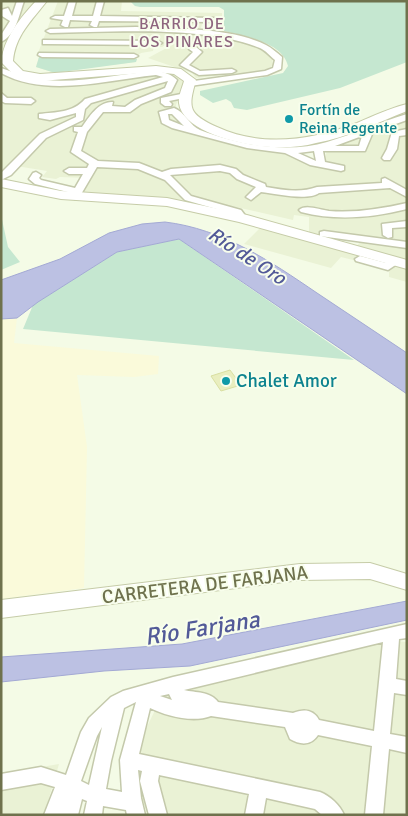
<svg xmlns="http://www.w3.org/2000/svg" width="408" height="816" viewBox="0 0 408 816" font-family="Signika,sans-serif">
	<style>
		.residential { fill: #eaf2d5 }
		.commercial { fill: #fafada }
		.green { fill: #c5e7d0 }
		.water { fill: #bcc1e3; stroke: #a3a9d4 }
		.building { fill: #e9eebf; stroke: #d9dfa1 }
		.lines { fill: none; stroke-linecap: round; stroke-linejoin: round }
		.street-casing { stroke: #c4c9ab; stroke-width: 3 }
		.secondary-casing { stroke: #c6cca8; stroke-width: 2 }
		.street { fill: #fff; fill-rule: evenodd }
		.secondary { fill: #fff; fill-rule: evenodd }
		.culture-dot { fill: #0f9aa8; stroke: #f8feec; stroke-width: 2 }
		.labels { text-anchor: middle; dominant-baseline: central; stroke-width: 4; stroke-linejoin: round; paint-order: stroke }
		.far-neighbourhood-label { font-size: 16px; letter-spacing: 1px; fill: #8e657e; stroke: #f8feec }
		.far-culture-label { font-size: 16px; fill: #0d838f; stroke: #f8feec; text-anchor: start }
		.culture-label { font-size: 19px; fill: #0d838f; stroke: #f8feec; text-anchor: start }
		.street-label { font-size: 19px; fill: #6f724d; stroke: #f8feec }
		.water-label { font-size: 20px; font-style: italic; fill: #525a98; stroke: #f8feec }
		.near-water-label { font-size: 24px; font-style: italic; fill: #525a98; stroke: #f8feec }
	</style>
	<rect width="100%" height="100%" fill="#f4fbe6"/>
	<g class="residential">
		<polygon points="1,1 38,1 19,20 1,51"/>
		<polygon points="58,1 122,1 121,11 222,13 222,22 202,24 201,28 193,29 192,34 188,34 188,36 197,33 227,38 252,45 272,57 273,64 271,67 262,71 196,78 192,73 148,58 187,37 178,36 177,39 168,39 167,44 162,47 154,47 153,51 141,53 137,56 136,62 52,72 36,67 40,54 38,53"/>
		<polygon points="1,66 14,76 54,81 140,72 174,72 186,81 176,105 177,111 203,132 232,142 272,149 308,163 325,165 327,145 407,115 407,282 389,277 389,269 341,257 331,268 244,244 260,228 351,253 360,242 309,233 309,217 294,215 293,220 236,207 160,197 79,194 89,178 60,177 56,179 42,177 47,171 10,165 1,175"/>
		<polygon points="383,640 407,642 407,815 148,815 138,789 138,745 162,696 277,664"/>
		<polygon points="59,764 44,815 1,815 1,774"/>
	</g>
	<polygon class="commercial" points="17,318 14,343 159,356 158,374 134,377 77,375 87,447 84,588 1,599 1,319"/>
	<g class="green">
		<path d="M130,1H407V62L340,88L247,110L234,108L231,102L226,99L213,103L200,95V91L283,73L288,66C283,42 244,36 224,31V10L219,7H140L135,6Z"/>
		<polygon points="39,57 137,59 136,62 62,72 52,72 36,67"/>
		<polygon points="1,215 8,247 20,262 1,270"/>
		<polygon points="179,239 354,360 23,329 33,305 117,252"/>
	</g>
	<g class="water">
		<path d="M165,222C223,229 270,261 317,293C347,313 377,333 407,353V394L179,239L117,252L38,302L17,318L1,319V280L60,259L109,233L142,224Z"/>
		<polygon points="407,601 407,620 190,666 104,671 1,682 1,657 182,644"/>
	</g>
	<polygon class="building" points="230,370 241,385 221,391 211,376"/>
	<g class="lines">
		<g class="street-casing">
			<g id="street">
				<path d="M17,1H24C19,15 16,35 1,42V35L10,21L2,16L1,10L8,8L12,16Z"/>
				<polygon points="69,1 76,1 72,16 93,16 97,1 104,1 100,16 214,18 218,20 214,22 99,21 97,27 94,27 90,25 92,21 70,20 68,27 65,27 61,25 63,20 51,18 55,16 64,16"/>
				<path d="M136,27C175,29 230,27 266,45C272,48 277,53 282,57L281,69L267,75L190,86L186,84L187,82L265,71L273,68L275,60C270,56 265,50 260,48C205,25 109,32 50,33L46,31L50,29Z"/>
				<polygon points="43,40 158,41 162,43 158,45 46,44 43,44"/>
				<polygon points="190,47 196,47 202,52 189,65 200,71 232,69 236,71 232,73 199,75 180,65 193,52 189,49"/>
				<polygon points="39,53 134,54 138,56 134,58 42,57 38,55"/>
				<path d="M1,68C11,71 20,76 31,78C71,86 116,74 156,71C164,72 171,74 177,80L171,92L141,104L130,112H103L87,132L81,151L98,161L139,163L162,172L171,169L220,165L236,169L243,175L265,184L266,187C283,190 301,193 317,187L382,183V179L385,178L407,190V197L390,188L319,193C308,201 276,194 261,192L251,200L246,197L256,187L237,179L230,173L220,171L170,175L191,196L241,210L247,218L242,221L238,220L234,214L185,200L165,180L138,169L97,167L80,196L75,199L70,196L72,193L35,184L29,179L33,173L36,172L41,175L39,178L41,180L75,188L83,174H69L64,171L69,168H87L89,164L71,152L78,132L74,131V127H82C89,117 99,101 113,102L112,106L125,107L135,100L165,88L168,81L91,103L85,109L83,120L46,138L11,175L1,180V173L40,134L76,117V113L50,120L39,118V114C56,112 73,113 85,99L163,77L156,75C107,80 47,98 1,73Z"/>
				<polygon points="1,93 7,98 31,98 35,101 31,104 5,103 1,101"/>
				<polygon points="186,93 190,95 189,97 169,101 172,104 171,106 165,106 161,103 161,98"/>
				<path d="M174,108C185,112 190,126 200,130C239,145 287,154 327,142C354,134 379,122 407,114V120L373,132L365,151H323L325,162L344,166V170L341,171L310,165L285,153L247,148L172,128L162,123L159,112ZM168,114H172L184,126L169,120ZM362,136L359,146H335ZM314,151L316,161L298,153Z"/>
				<polygon points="407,129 407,135 399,136 397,149 390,160 384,160 382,158 387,149 392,132"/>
				<path d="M407,203V209C371,218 336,221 301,212L299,210C306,204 320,210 329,211C355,213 381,209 407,203Z"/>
				<polygon points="407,221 407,227 392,228 392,237 388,238 383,235 382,224"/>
				<polygon points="324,231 407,242 407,248 320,236 320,232"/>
				<polygon points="360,256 386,263 395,259 400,262 388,270 356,261 355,259"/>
				<path d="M407,624V638L399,639L396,679L407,681V695L394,693L390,734L407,737V753L389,749L383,815H365L372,746L318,735C311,746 300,745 290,739L285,727L211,716C193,723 166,716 150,708L139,754L320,792C330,796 340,805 344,815H322L315,809L266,798L263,815H245L249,794L159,775L158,781L167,815H149L140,781L142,771L138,770L141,798L145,815H127L126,810L103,806L102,815H84L87,801L82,799L78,815H44L55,787L41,783L1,790V774L41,767L66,775L81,732L89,718L111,697L123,691L173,677ZM383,642L374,731L319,720C313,709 303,709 293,713L218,702C210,691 196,693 184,690ZM169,694L172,700L160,696ZM136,702L120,760L122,792L106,789L111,761L124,708ZM102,727L89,785L81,781L97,736Z"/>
			</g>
		</g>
		<g class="secondary-casing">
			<g id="secondary">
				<path d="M36,1H47C32,20 15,36 13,61L23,71L40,74L156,66L181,69L196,80C188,108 188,114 217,127C262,148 312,140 357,123C373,116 390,108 407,104V111C377,123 348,137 316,143C302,147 286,148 271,147C247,146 182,133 179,103C178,97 182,88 184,81L174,74L156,72L40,81L15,76L1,62C4,38 20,18 36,1Z"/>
				<polygon points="1,179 61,191 167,198 247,215 407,260 407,269 239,222 167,206 61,199 1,187"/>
				<polygon points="370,563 407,574 407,590 370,579 300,580 1,618 1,600 300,564"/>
			</g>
		</g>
		<use href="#street" class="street"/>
		<use href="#secondary" class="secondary"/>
	</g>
	<g class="culture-dot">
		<circle cx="289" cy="119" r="5"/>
		<circle cx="226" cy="381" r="5"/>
	</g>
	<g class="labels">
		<g class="far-neighbourhood-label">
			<text x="182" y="24">BARRIO DE<tspan x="182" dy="18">LOS PINARES</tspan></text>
		</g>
		<g class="far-culture-label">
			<text x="299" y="110">Fortín de<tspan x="299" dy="18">Reina Regente</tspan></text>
		</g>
		<g class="culture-label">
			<text x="236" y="381">Chalet Amor</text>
		</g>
		<g class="street-label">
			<text transform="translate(205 585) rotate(-7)">CARRETERA DE FARJANA</text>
		</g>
		<g class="water-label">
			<text transform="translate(247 256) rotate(33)">Río de Oro</text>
		</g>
		<g class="near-water-label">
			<text transform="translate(202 628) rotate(-9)">Río Farjana</text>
		</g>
	</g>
	<rect width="408" height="816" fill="none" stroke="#6f724d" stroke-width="5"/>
</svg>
